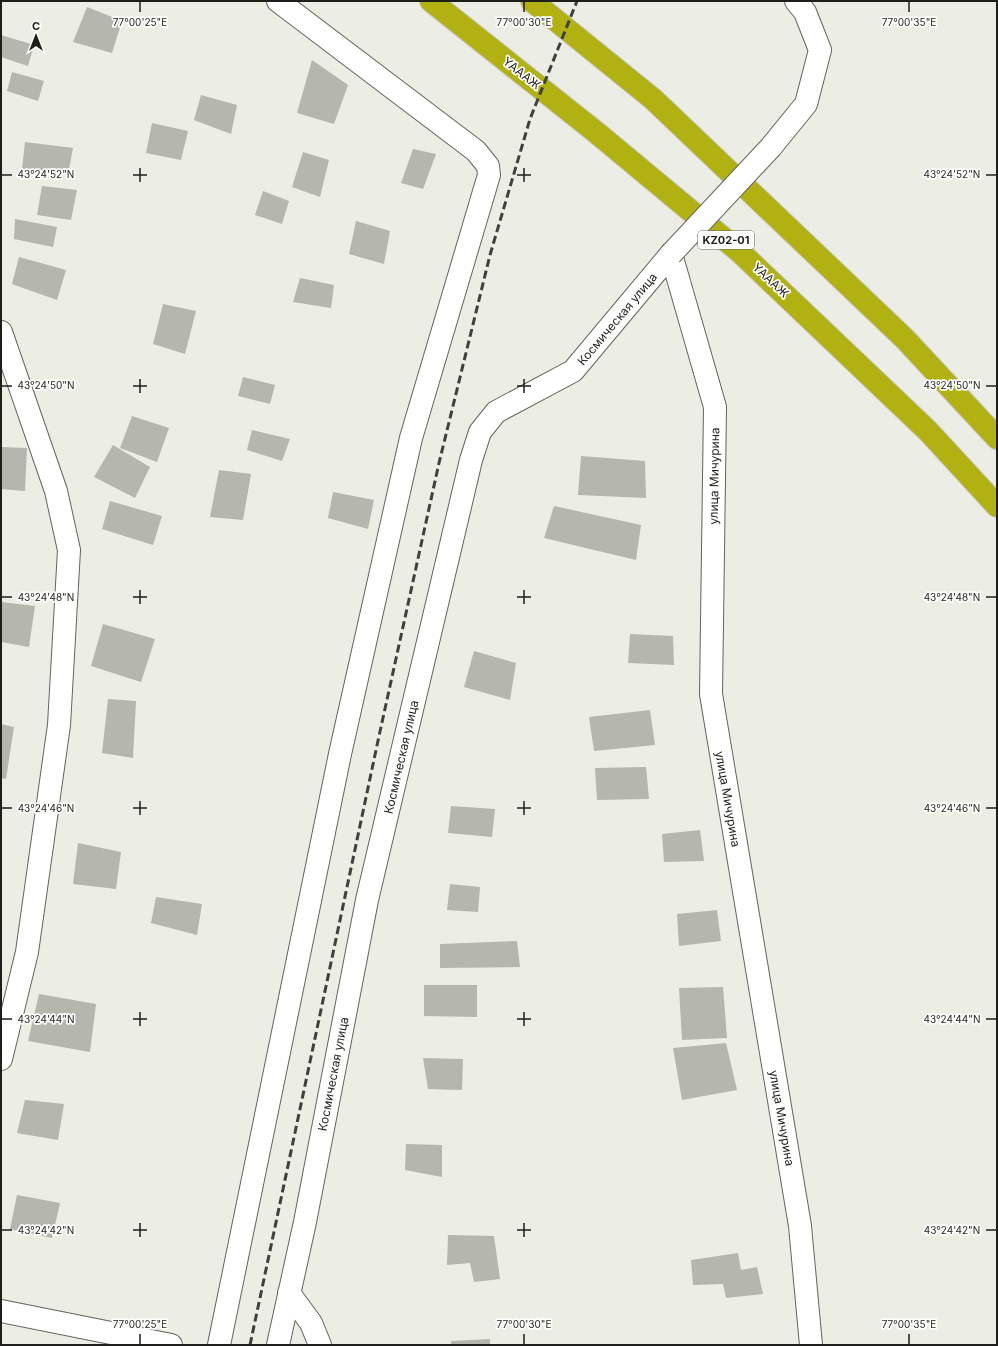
<svg xmlns="http://www.w3.org/2000/svg" width="998" height="1346" viewBox="0 0 998 1346" font-family="Inter,sans-serif">
	<style>
		.building { fill: #b5b6ad }
		.lines { fill: none; stroke-linecap: round; stroke-linejoin: round }
		.street-casing { stroke: #63645c; stroke-width: 24 }
		.highway-casing { stroke: #c9c9c8; stroke-width: 24 }
		.street { stroke: #fff; stroke-width: 22 }
		.highway { stroke: #b1b211; stroke-width: 22 }
		.rail { stroke: #40403c; stroke-width: 3; stroke-dasharray: 8 4; stroke-linecap: butt }
		.street-bridge-casing { stroke: #63645c; stroke-width: 24; stroke-linecap: butt }
		.street-bridge { stroke: #fff; stroke-width: 22 }
		.ticks { fill: none; stroke: #1e1e1b; stroke-width: 1.5 }
		.labels { text-anchor: middle; dominant-baseline: central; stroke-width: 3.5; stroke-linejoin: round; paint-order: stroke }
		.shield { fill: #fffffe; stroke: #62625f; stroke-width: 1 }
		.shield-label { font-size: 11px; font-weight: bold; fill: #1e1e1b }
		.street-label { font-size: 12px; fill: #1e1e1b; stroke: #fffffe }
		.ticks-label { font-size: 10px; text-anchor: middle; fill: #1e1e1b; stroke: #fffffe; stroke-width: 3.5; stroke-linejoin: round; paint-order: stroke }
	</style>
	<rect width="100%" height="100%" fill="#ecede4"/>
	<g class="building">
		<polygon points="87,7 122,21 112,53 73,42"/>
		<polygon points="1,35 34,45 28,66 1,57"/>
		<polygon points="312,60 348,85 334,124 297,113"/>
		<polygon points="12,72 44,81 38,101 7,91"/>
		<polygon points="201,95 237,105 231,134 194,120"/>
		<polygon points="152,123 188,131 181,160 146,153"/>
		<polygon points="25,142 73,148 68,175 22,169"/>
		<polygon points="413,149 436,154 423,189 401,183"/>
		<polygon points="303,152 329,160 320,197 292,187"/>
		<polygon points="42,186 77,190 71,220 37,215"/>
		<polygon points="263,191 289,201 282,224 255,215"/>
		<polygon points="15,219 57,227 53,247 14,239"/>
		<polygon points="356,221 390,231 384,264 349,254"/>
		<polygon points="19,257 66,270 57,300 12,284"/>
		<polygon points="300,278 334,285 331,308 293,302"/>
		<polygon points="163,304 196,311 185,354 153,344"/>
		<polygon points="243,377 275,385 270,404 238,396"/>
		<polygon points="132,416 169,428 157,462 120,448"/>
		<polygon points="252,430 290,439 282,461 247,450"/>
		<polygon points="113,445 150,467 135,498 94,477"/>
		<polygon points="1,447 27,448 25,491 1,489"/>
		<polygon points="581,456 645,461 646,498 578,495"/>
		<polygon points="219,470 251,474 243,520 210,517"/>
		<polygon points="333,492 374,500 368,529 328,518"/>
		<polygon points="110,501 162,516 153,545 102,529"/>
		<polygon points="554,506 641,525 636,560 544,538"/>
		<polygon points="1,602 35,606 29,647 1,642"/>
		<polygon points="103,624 155,639 141,682 91,666"/>
		<polygon points="630,634 673,636 674,665 628,663"/>
		<polygon points="474,651 516,663 510,700 464,687"/>
		<polygon points="108,699 136,701 133,758 102,753"/>
		<polygon points="650,710 655,745 594,751 589,717"/>
		<polygon points="1,724 14,727 6,779 1,778"/>
		<polygon points="646,767 649,799 597,800 595,768"/>
		<polygon points="451,806 495,809 492,837 448,833"/>
		<polygon points="700,830 704,861 664,862 662,834"/>
		<polygon points="78,843 121,852 116,889 73,884"/>
		<polygon points="450,884 480,887 478,912 447,910"/>
		<polygon points="156,897 202,904 197,935 151,923"/>
		<polygon points="717,910 721,941 679,946 677,914"/>
		<polygon points="517,941 520,967 440,968 440,944"/>
		<polygon points="424,985 477,985 477,1017 424,1016"/>
		<polygon points="723,987 727,1038 682,1040 679,988"/>
		<polygon points="39,994 96,1004 90,1052 28,1041"/>
		<polygon points="726,1043 737,1090 682,1100 673,1048"/>
		<polygon points="423,1058 463,1059 462,1090 428,1089"/>
		<polygon points="25,1100 64,1104 58,1140 17,1133"/>
		<polygon points="406,1144 442,1145 442,1177 405,1170"/>
		<polygon points="17,1195 60,1203 52,1238 10,1229"/>
		<polygon points="448,1235 494,1236 500,1279 474,1282 470,1263 447,1265"/>
		<polygon points="738,1253 741,1270 757,1267 763,1294 726,1298 723,1284 693,1285 691,1260"/>
		<polygon points="490,1339 490,1345 451,1345 451,1341"/>
	</g>
	<g class="lines">
		<g class="street-casing">
			<g id="street">
				<polyline points="771,147 806,104 820,50 805,12 796,1"/>
				<polyline points="671,254 715,407 711,694 800,1226 811,1345"/>
				<polyline points="1,332 56,491 69,550 59,725 27,952 1,1059"/>
				<polyline points="289,1293 311,1323 320,1345"/>
				<polyline points="1,1311 171,1345"/>
				<polyline points="219,1345 340,754 411,438 489,175 488,166 476,151 278,1"/>
				<polyline points="278,1345 305,1222 367,900 471,460 480,432 496,412 573,371 671,254"/>
			</g>
		</g>
		<g class="highway-casing">
			<g id="highway">
				<polyline points="431,1 597,133 740,252 928,431 997,506"/>
				<polyline points="532,1 653,99 905,339 997,438"/>
			</g>
		</g>
		<use href="#street" class="street"/>
		<use href="#highway" class="highway"/>
		<polyline class="rail" points="250,1345 379,736 439,463 490,255 530,119 577,1"/>
		<g class="street-bridge-casing">
			<polyline id="street-bridge" points="671,254 771,147"/>
		</g>
		<use href="#street-bridge" class="street-bridge"/>
	</g>
	<path class="ticks" d="M140,2V12M524,2V12M909,2V12M140,168V182M524,168V182M2,175H12M133,175H147M517,175H531M986,175H996M140,379V393M524,379V393M2,386H12M133,386H147M517,386H531M986,386H996M140,590V604M524,590V604M2,597H12M133,597H147M517,597H531M986,597H996M140,801V815M524,801V815M2,808H12M133,808H147M517,808H531M986,808H996M140,1012V1026M524,1012V1026M2,1019H12M133,1019H147M517,1019H531M986,1019H996M140,1223V1237M524,1223V1237M2,1230H12M133,1230H147M517,1230H531M986,1230H996M140,1334V1344M524,1334V1344M909,1334V1344"/>
	<g class="labels">
		<rect class="shield" x="698" y="231" width="56" height="18" rx="3"/>
		<g class="shield-label">
			<text x="726" y="240">KZ02-01</text>
		</g>
		<g class="street-label">
			<text transform="translate(522 73) rotate(38)">ҮАААЖ</text>
			<text transform="translate(771 280) rotate(43)">ҮАААЖ</text>
			<text transform="translate(617 319) rotate(-50)">Космическая улица</text>
			<text transform="translate(714 476) rotate(-89)">улица Мичурина</text>
			<text transform="translate(401 757) rotate(-77)">Космическая улица</text>
			<text transform="translate(728 799) rotate(80)">улица Мичурина</text>
			<text transform="translate(333 1074) rotate(-79)">Космическая улица</text>
			<text transform="translate(782 1118) rotate(80)">улица Мичурина</text>
		</g>
	</g>
	<g class="ticks-label">
		<text x="140" y="26">77°00'25"E</text>
		<text x="524" y="26">77°00'30"E</text>
		<text x="909" y="26">77°00'35"E</text>
		<text x="46" y="178">43°24'52"N</text>
		<text x="952" y="178">43°24'52"N</text>
		<text x="46" y="389">43°24'50"N</text>
		<text x="952" y="389">43°24'50"N</text>
		<text x="46" y="601">43°24'48"N</text>
		<text x="952" y="601">43°24'48"N</text>
		<text x="46" y="812">43°24'46"N</text>
		<text x="952" y="812">43°24'46"N</text>
		<text x="46" y="1023">43°24'44"N</text>
		<text x="952" y="1023">43°24'44"N</text>
		<text x="46" y="1234">43°24'42"N</text>
		<text x="952" y="1234">43°24'42"N</text>
		<text x="140" y="1328">77°00'25"E</text>
		<text x="524" y="1328">77°00'30"E</text>
		<text x="909" y="1328">77°00'35"E</text>
	</g>
	<rect width="998" height="1346" fill="none" stroke="#1e1e1b" stroke-width="4"/>
	<g transform="translate(36 36)" stroke="#fffffe" stroke-width="3" paint-order="stroke">
	<path d="M0-3L7 15L0 10L-7 15Z" fill="#1e1e1b"/>
	<text y="-6" font-size="11" font-weight="bold" text-anchor="middle" fill="#1e1e1b">С</text>
	</g>
</svg>
